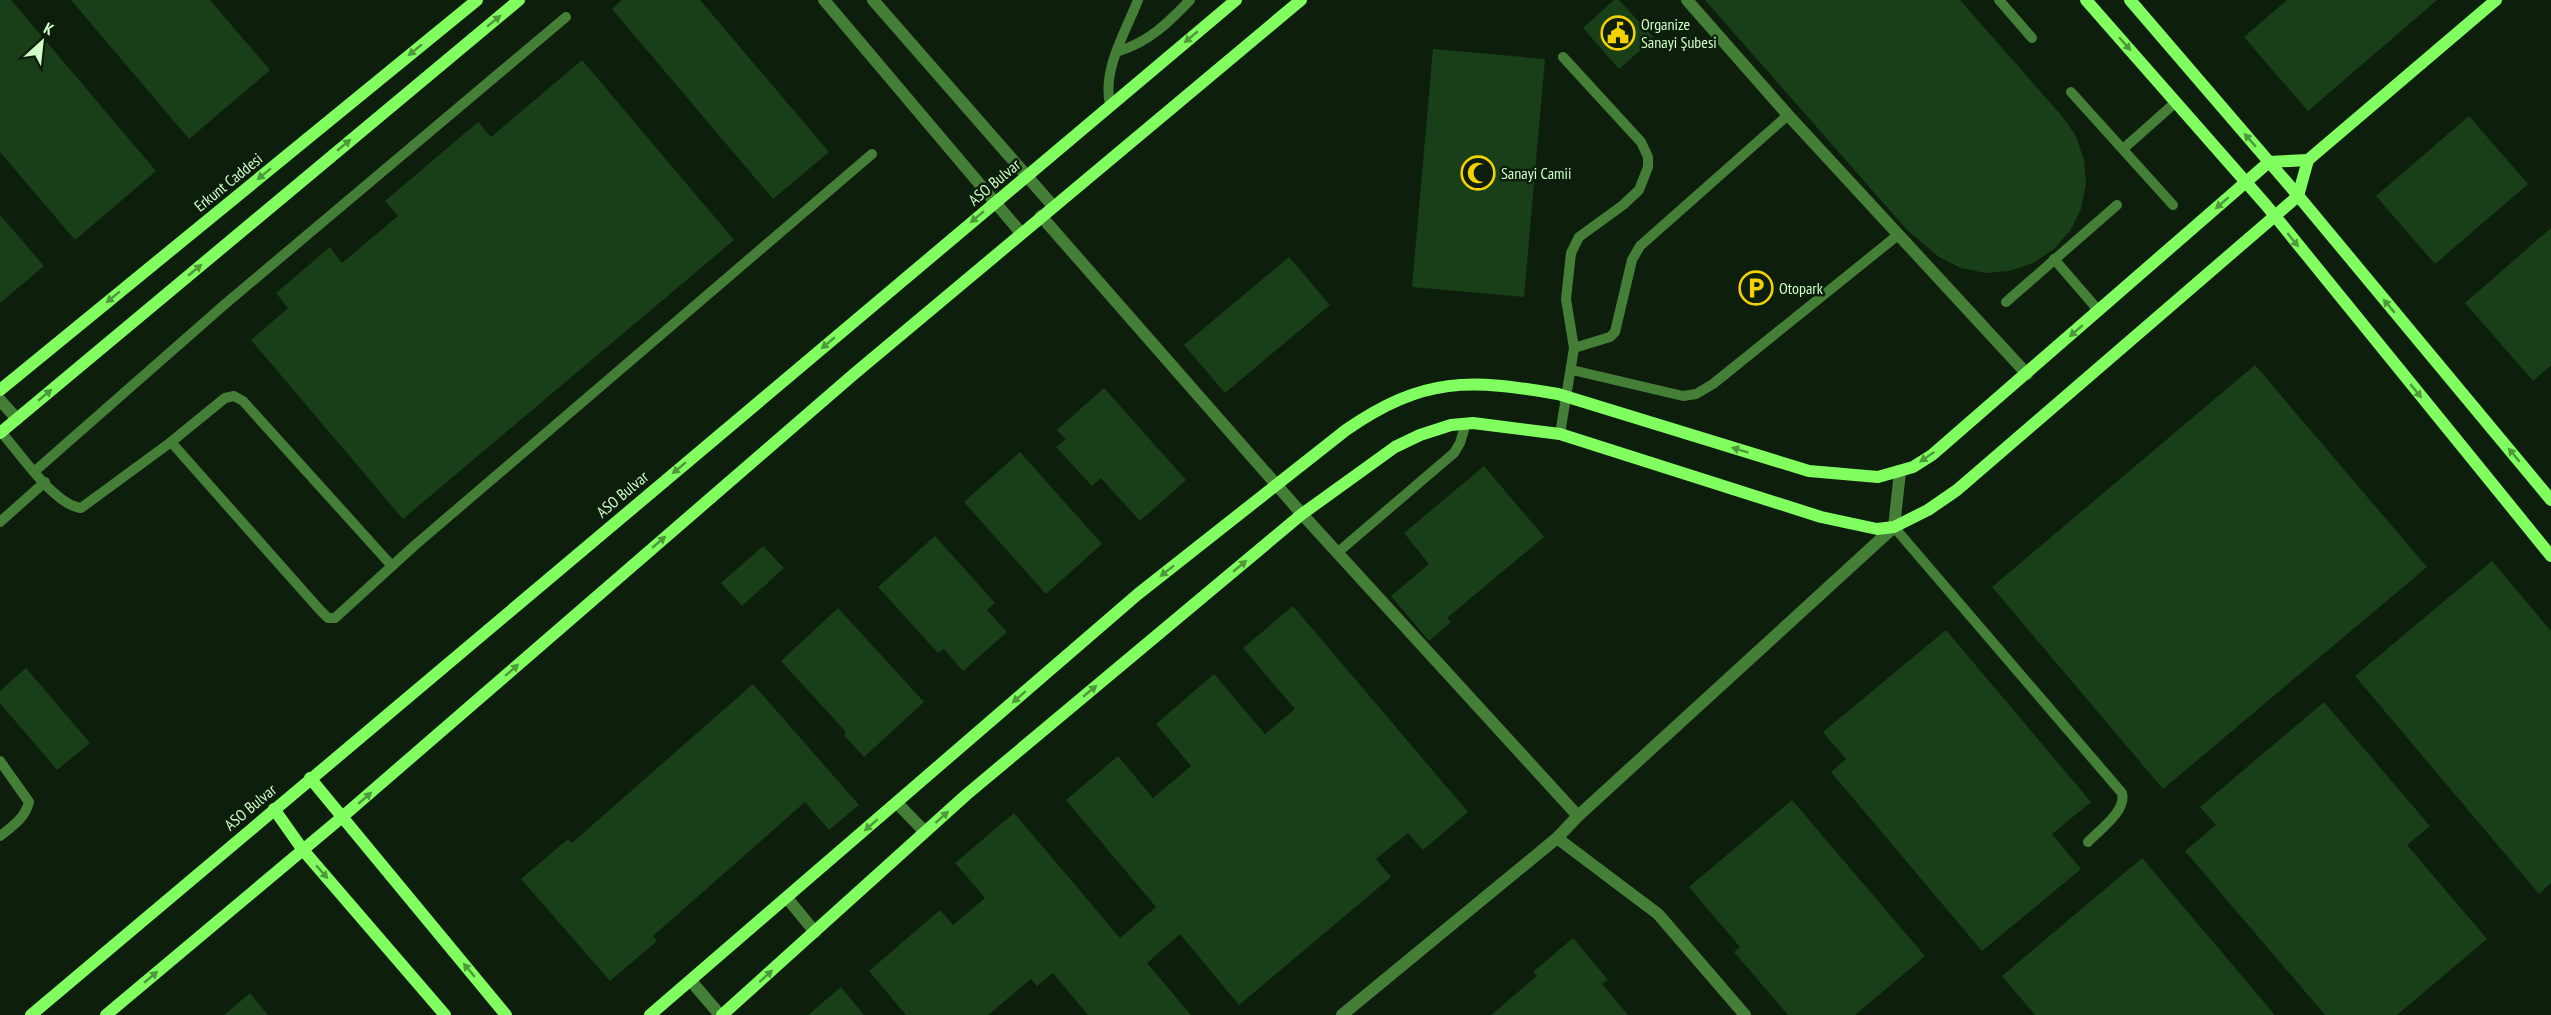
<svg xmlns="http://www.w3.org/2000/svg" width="2551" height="1015" viewBox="0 0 2551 1015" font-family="'PT Sans Narrow',sans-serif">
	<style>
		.building { fill: #193f18 }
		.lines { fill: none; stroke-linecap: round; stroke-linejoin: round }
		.lane { stroke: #457e36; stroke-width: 10 }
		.street { stroke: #457e36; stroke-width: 12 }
		.secondary { stroke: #82ff60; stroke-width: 12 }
		.oneway { fill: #4d9a3a }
		.labels { text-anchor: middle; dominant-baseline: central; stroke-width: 5; stroke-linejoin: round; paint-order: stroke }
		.poi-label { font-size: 16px; fill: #d0ffc9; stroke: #0d1e0c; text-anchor: start }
		.street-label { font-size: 16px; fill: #d0ffc9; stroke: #0d1e0c }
	</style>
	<rect width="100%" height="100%" fill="#0d1e0c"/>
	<g class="building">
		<polygon points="0,0 11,0 156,171 75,240 0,152"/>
		<polygon points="71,0 210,0 270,70 189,139"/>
		<polygon points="622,0 700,0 829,152 773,199 612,9"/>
		<polygon points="1614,0 1619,0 1654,38 1619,69 1583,28"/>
		<polygon points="1705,0 1960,0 2062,116 2076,136 2084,160 2086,184 2081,209 2070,231 2054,249 2033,263 2010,271 1985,273 1961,268 1939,257 1908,231"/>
		<polygon points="2287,0 2437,0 2308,111 2244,37"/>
		<polygon points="1433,49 1545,59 1524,297 1412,287"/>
		<polygon points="582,60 734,240 403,519 251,340 288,308 276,293 330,247 342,263 398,216 385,201 478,122 491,137"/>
		<polygon points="2469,116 2528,184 2435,264 2376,196"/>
		<polygon points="0,215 44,266 0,303"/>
		<polygon points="2551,228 2551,365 2533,381 2465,303"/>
		<polygon points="1289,257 1330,305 1225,393 1184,345"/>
		<polygon points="2255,365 2427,567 2163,789 1992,587"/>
		<polygon points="1104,388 1186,480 1140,521 1101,478 1092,486 1056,447 1066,439 1057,430"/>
		<polygon points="1020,452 1102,544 1046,594 964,502"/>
		<polygon points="1484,466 1544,537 1447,618 1451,622 1429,641 1391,596 1429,564 1404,533"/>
		<polygon points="935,536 995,603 987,610 1007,632 963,671 944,649 938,653 878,587"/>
		<polygon points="763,546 784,568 742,606 721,583"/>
		<polygon points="2492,561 2551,631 2551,883 2539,894 2355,676"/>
		<polygon points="1293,606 1468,812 1423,850 1408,833 1376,859 1391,877 1239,1005 1180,934 1147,963 1191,1015 1088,1015 1053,973 1037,986 1031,979 988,1015 906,1015 869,971 940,910 953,925 985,898 955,863 1014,813 1120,938 1156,907 1066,800 1118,756 1153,798 1191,766 1156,724 1214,674 1265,734 1295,709 1243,648"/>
		<polygon points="838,608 924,702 864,757 844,735 846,732 781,661"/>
		<polygon points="1946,630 2091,802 2052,834 2081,869 1982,951 1831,772 1846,759 1823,732"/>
		<polygon points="26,668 90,743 57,770 0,703 0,691"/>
		<polygon points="753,684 859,805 829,830 805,802 653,936 657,941 610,981 521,879 568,839 572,843"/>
		<polygon points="2324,702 2430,826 2407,845 2487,939 2397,1015 2325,1015 2185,851 2216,825 2200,807"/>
		<polygon points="1792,800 1925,956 1855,1015 1788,1015 1734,952 1740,947 1689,887"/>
		<polygon points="2142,858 2275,1015 2035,1015 2002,976"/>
		<polygon points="1573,938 1608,980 1602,984 1628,1015 1491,1015 1537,976 1533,972"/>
		<polygon points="841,987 864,1015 808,1015"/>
		<polygon points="250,993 268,1015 224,1015"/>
	</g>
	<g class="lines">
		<g class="lane">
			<polyline points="1999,0 2032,38"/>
			<path d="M1119,51C1149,42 1169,22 1190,0"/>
			<polyline points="2071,92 2173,205"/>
			<path d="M1110,104C1102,70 1126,31 1138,0"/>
			<polyline points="2123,149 2176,102"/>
			<polyline points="2054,259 2099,311"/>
			<polyline points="2006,302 2117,205"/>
			<polyline points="1574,348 1610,337 1615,332 1632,260 1640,246 1788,115"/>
			<polyline points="1572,370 1683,396 1696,394 1713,384 1898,235"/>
			<path d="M1,432C20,453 54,505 81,508L171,442L225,398L234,396L243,401L392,566"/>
			<polyline points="1560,434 1574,348 1566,299 1571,253 1579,237 1623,205 1639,190 1648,167 1648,157 1641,142 1563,57"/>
			<polyline points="171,442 319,609 328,618 335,618 414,546 872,154"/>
			<polyline points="35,471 224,305 566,17"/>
			<polyline points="0,522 45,482"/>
			<path d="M1894,527L2122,793C2127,811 2099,830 2088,842"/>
			<polyline points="1337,553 1454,453 1460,443 1466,423"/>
			<path d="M0,761L29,802C25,818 13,826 0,836"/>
		</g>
		<g class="street">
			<polyline points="824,0 1021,233"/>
			<polyline points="873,0 1053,206"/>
			<polyline points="1687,0 1788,115 2027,374"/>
			<polyline points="1041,216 1302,514 1578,816"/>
			<polyline points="0,400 17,419"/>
			<polyline points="897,803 925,832"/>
			<polyline points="1557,838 1658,914 1745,1015"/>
			<polyline points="787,898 815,932"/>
			<polyline points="691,981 720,1015"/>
			<polyline points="1342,1015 1557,838 1578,816 1894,527 1900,472"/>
		</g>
		<g class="secondary">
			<polyline points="2086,0 2266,205 2551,556"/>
			<polyline points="2130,0 2295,192 2551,500"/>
			<polyline points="0,390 477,0"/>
			<polyline points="0,433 519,0"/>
			<polyline points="310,778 506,1015"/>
			<polyline points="274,809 303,850 445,1015"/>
			<polyline points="31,1015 1236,0"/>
			<polyline points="106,1015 341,818 854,374 1301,0"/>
			<path d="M650,1015L1138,594L1346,430C1424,376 1470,379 1558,394L1809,471L1878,477L1913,467L1932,455L2269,162L2308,160"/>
			<polyline points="722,1015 966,795 1302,514 1395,447 1420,435 1451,425 1473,423 1560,434 1821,517 1877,529 1894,527 1928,510 1957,490 2298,196 2308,160 2496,0"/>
		</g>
	</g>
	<defs><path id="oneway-solid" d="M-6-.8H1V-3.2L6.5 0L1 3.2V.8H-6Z" transform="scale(1.5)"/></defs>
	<g class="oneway">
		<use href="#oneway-solid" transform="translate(494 21) rotate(-39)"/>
		<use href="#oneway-solid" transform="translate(1191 37) rotate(140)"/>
		<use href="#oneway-solid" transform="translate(2125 44) rotate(49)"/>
		<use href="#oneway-solid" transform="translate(415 50) rotate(141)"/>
		<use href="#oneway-solid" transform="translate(2250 140) rotate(-131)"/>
		<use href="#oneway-solid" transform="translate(344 145) rotate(-40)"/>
		<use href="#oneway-solid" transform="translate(264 174) rotate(141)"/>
		<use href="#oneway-solid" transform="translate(2222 203) rotate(139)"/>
		<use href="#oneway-solid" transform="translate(977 217) rotate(140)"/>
		<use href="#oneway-solid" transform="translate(2293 240) rotate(51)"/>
		<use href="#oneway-solid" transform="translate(195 270) rotate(-40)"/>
		<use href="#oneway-solid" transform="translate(113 297) rotate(141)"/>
		<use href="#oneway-solid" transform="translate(2389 306) rotate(-130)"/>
		<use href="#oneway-solid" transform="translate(2076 331) rotate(139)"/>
		<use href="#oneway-solid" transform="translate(828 343) rotate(140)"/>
		<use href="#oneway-solid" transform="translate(2416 391) rotate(51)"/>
		<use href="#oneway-solid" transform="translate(45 395) rotate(-40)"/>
		<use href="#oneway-solid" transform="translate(1740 450) rotate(-163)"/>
		<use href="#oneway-solid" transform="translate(2514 455) rotate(-130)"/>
		<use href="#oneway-solid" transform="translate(1927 457) rotate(146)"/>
		<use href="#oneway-solid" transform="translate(679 468) rotate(140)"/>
		<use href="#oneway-solid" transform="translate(659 542) rotate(-41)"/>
		<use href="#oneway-solid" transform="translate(1240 566) rotate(-40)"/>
		<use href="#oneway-solid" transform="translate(1167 571) rotate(142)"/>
		<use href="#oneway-solid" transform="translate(512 670) rotate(-41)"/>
		<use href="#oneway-solid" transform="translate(1090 691) rotate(-40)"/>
		<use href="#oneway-solid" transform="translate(1019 697) rotate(139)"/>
		<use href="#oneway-solid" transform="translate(365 798) rotate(-41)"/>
		<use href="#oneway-solid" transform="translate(942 817) rotate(-42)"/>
		<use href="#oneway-solid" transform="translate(871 825) rotate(139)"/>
		<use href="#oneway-solid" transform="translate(322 872) rotate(49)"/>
		<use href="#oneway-solid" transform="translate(469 970) rotate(-130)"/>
		<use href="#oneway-solid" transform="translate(766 976) rotate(-42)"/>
		<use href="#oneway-solid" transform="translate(151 977) rotate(-40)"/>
	</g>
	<defs>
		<g id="civic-ring" transform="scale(1.725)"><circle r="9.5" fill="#0d1e0c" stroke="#f4d200" stroke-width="1.5"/><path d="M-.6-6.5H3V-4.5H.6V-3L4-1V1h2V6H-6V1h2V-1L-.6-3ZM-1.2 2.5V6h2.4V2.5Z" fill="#f4d200"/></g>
		<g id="mosque-ring" transform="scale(1.725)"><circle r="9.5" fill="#0d1e0c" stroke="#f4d200" stroke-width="1.5"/><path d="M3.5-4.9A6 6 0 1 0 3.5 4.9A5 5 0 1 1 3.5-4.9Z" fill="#f4d200"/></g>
		<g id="parking-ring" transform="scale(1.725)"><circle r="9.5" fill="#0d1e0c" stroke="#f4d200" stroke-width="1.5"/><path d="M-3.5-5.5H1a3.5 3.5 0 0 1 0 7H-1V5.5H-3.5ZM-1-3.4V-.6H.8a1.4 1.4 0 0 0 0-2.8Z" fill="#f4d200"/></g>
	</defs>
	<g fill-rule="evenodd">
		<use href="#civic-ring" x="1618" y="33"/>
		<use href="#mosque-ring" x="1478" y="173"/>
		<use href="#parking-ring" x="1756" y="288"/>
	</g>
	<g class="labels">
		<g class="poi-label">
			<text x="1641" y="24">Organize<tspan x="1641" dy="18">Sanayi Şubesi</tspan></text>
			<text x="1501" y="173">Sanayi Camii</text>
			<text x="1779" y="288">Otopark</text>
		</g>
		<g class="street-label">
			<text transform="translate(228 182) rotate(-39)">Erkunt Caddesi</text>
			<text transform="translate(994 182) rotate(-40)">ASO Bulvar</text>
			<text transform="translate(622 494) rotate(-40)">ASO Bulvar</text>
			<text transform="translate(250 807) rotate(-40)">ASO Bulvar</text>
		</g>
	</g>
	<g transform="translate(42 42) rotate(27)" stroke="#0d1e0c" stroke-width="4.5" paint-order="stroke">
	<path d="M0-4.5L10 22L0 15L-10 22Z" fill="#d0ffc9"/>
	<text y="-9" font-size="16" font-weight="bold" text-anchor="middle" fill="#d0ffc9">K</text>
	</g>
</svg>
